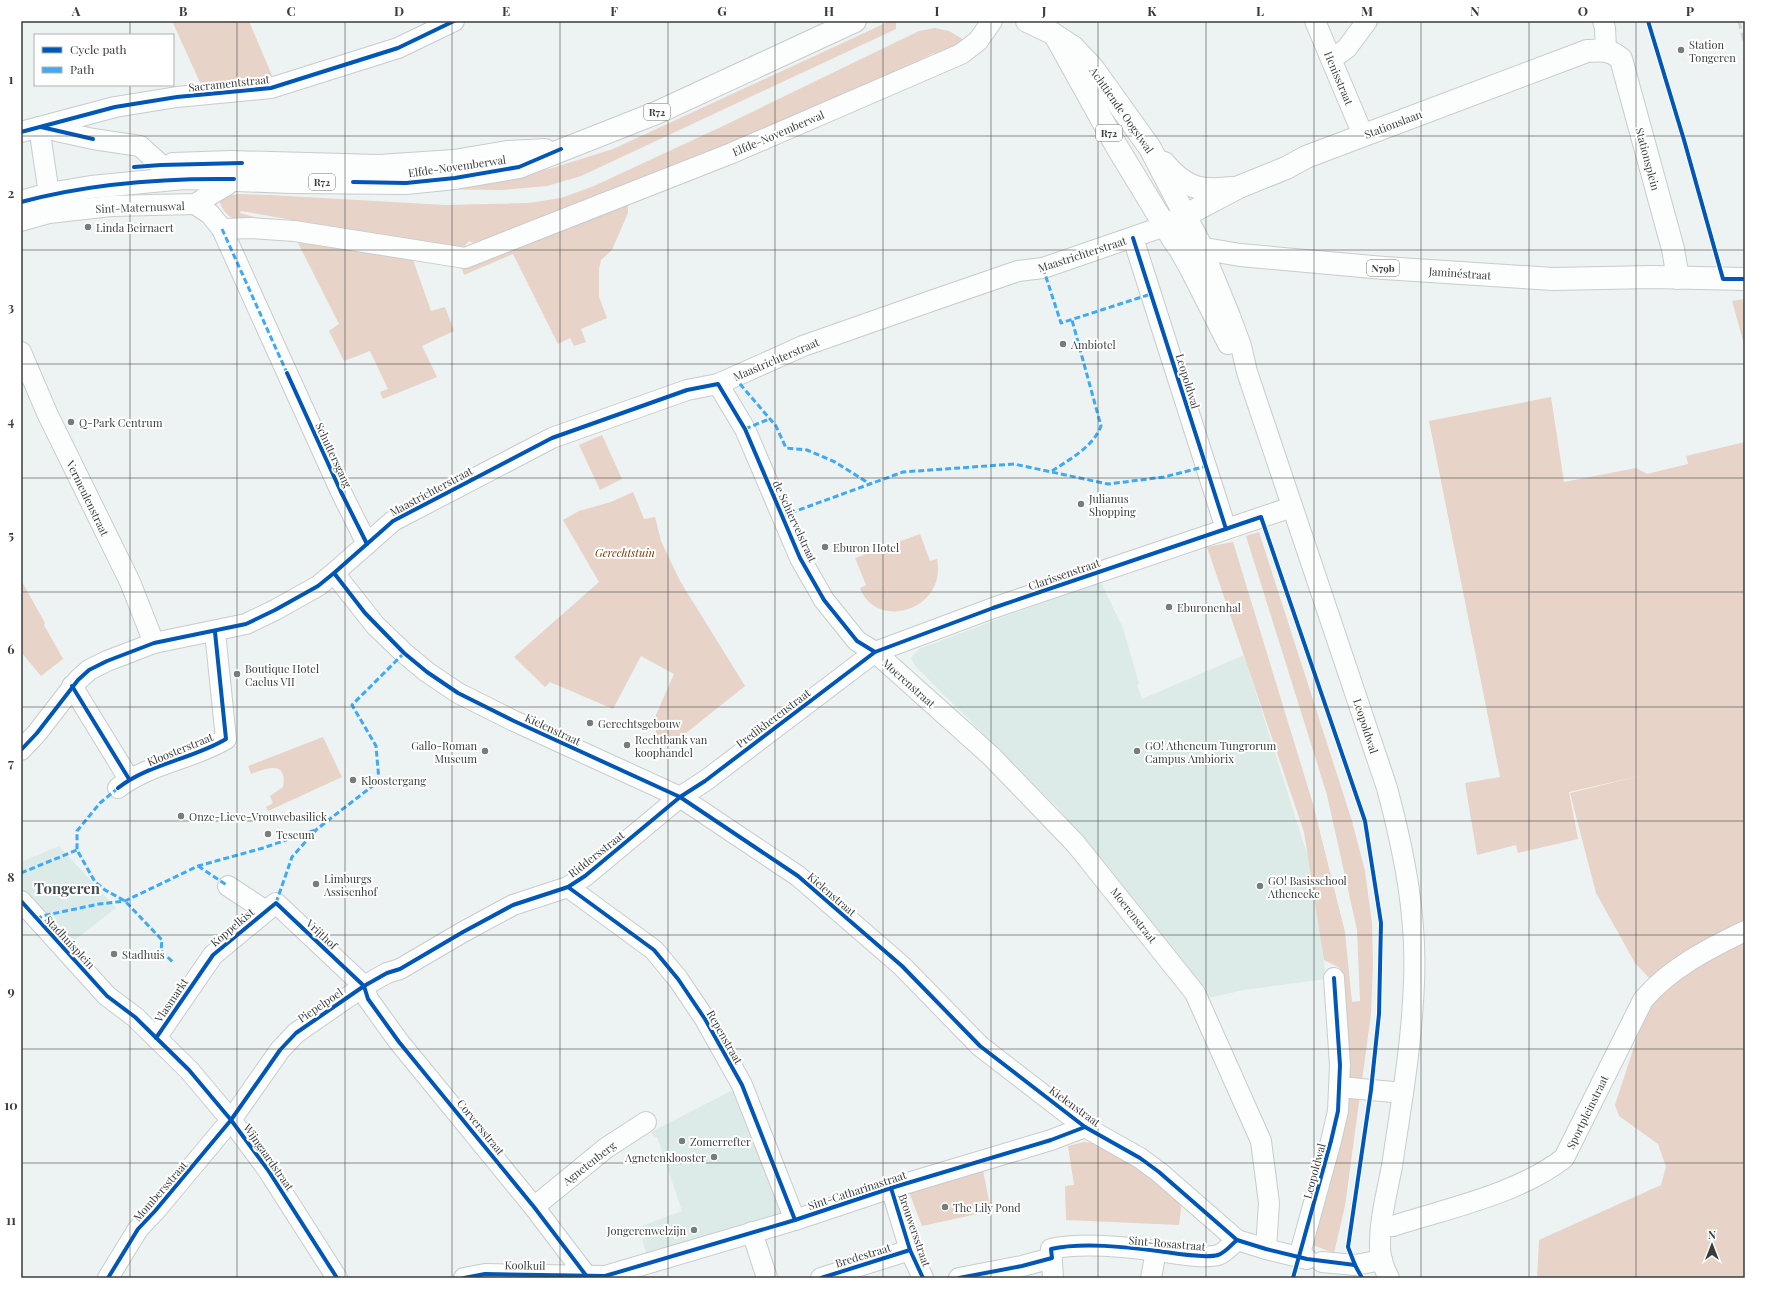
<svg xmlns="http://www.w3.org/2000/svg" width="1766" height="1299" viewBox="0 0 1766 1299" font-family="'Playfair Display',serif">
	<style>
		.built { fill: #dcebe7 }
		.green { fill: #e7d3c7 }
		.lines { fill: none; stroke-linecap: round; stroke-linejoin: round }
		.minor-casing { stroke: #c8cccc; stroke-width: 22 }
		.major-casing { stroke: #c8cccc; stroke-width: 24 }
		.minor { stroke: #fcfdfd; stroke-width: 20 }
		.major { stroke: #fcfdfd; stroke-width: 22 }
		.rail { stroke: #d3d4d4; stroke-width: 3; stroke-dasharray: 8 4; stroke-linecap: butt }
		.quiet { stroke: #3fa9f5; stroke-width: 3; stroke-dasharray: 6 3; stroke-linecap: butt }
		.cycleway-casing { stroke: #fff; stroke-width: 6 }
		.cycleway { stroke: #0057b8; stroke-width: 4 }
		.grid { fill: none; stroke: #383d3b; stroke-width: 1; stroke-opacity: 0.55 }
		.poi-dot { fill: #777d7b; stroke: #fff; stroke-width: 1.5 }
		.labels { text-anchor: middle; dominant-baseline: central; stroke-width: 4; stroke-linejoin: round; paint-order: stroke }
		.shield { fill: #fff; stroke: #747776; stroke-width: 1 }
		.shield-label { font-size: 10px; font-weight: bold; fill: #383d3b }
		.poi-label { font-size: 11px; fill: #383d3b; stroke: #fff; text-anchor: start }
		.street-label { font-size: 11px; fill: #383d3b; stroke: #fff }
		.park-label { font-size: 11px; font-style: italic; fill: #7b3504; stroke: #fff }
		.district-label { font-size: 15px; font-weight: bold; fill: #434d4b; stroke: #fff }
		.neatline { fill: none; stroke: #383d3b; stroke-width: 1.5 }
		.grid-label { font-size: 13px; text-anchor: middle; font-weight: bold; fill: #383d3b }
	</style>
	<rect width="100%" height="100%" fill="#edf3f2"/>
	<g class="built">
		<polygon points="1100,581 1123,628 1139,684 1137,685 1142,699 1244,655 1313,873 1326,979 1244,990 1208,998 1207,994 1058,808 916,667 911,658 919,649"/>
		<polygon points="59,846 116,908 72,942 21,894 21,862"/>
		<polygon points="733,1090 737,1097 783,1213 647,1256 642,1239 646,1237 642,1226 682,1211 657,1137 654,1138 651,1132"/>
	</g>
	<g class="green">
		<polygon points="172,21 249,21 273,78 203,89"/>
		<polygon points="890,21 896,21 896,29 581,176 547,186 503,190 427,189 497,180 549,169 613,149"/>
		<path d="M935,28L949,31L966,41L936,56L934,53L764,136H751L476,244L469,241L464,247V250L241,211L240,213L261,219C240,221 227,223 219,200L222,197L238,194L269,195L446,205L528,203L561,198L594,186L721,127L919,31Z"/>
		<polygon points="625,199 628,205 628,213 612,250 601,260 599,269 599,297 607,318 581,329 586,342 574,346 570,338 558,344 513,254 464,275 462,269 454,265"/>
		<polygon points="296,239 413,260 431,311 445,307 454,331 422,346 437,377 383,399 380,392 388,389 370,351 344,361 329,331 339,324"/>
		<polygon points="1745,299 1745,348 1732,301"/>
		<polygon points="1551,397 1564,482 1636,468 1647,474 1688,464 1686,456 1745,442 1745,924 1652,981 1635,963 1596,893 1570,793 1644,775 1569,792 1578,839 1518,853 1516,845 1477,855 1465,783 1500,777 1429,421"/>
		<polygon points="602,435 622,479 600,490 579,445"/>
		<polygon points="633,492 644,519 655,517 661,541 680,581 745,686 676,741 655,734 657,728 652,724 674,674 641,656 613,709 550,682 545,687 514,657 599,582 563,520 579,511 611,502"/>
		<polygon points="1259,532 1352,821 1365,871 1372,923 1373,964 1371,1014 1345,1206 1334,1253 1310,1244 1343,1136 1349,1079 1340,968 1324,960 1304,832 1207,547 1233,542 1313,804 1345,932 1352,1002 1360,1001 1357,930 1327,795 1246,536"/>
		<path d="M920,534L930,561L937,559C947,611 876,631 860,588L866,585L855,558Z"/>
		<polygon points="21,580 45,623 44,625 63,659 41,676 21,652"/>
		<path d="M323,737L342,777L268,811L266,807L273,803L270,796L283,787C288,760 266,768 251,774L248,766Z"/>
		<polygon points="1745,941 1745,1278 1537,1278 1539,1240 1661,1185 1666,1167 1658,1144 1619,1116 1615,1105 1642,1022 1650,1004 1692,969"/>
		<polygon points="1084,1142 1092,1143 1143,1171 1182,1202 1179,1225 1066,1220 1065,1186 1074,1185 1068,1146"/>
		<polygon points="983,1170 991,1211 922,1226 909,1192"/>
	</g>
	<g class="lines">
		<g class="minor-casing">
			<g id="minor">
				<polyline points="1315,21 1363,135"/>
				<polyline points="1603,21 1605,28 1606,49"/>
				<polyline points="1332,59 1347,48 1367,21"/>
				<polyline points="39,127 49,194"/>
				<polyline points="43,128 93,139 140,146 161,165"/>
				<polyline points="21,132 115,107 177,97 271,88 398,48 454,21"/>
				<polyline points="195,204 210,214 222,229 341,492 367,544"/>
				<polyline points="21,221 49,213 111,206 195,204 227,185 234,179"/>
				<polyline points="222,229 251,228 294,231 465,258 732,153 961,54 978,41 992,21"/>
				<polyline points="1133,238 1226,529"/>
				<polyline points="1176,244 1190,269 1228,344"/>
				<path d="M1202,248L1230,316L1241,346L1247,372L1387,788C1404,852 1417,915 1414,982C1412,1044 1401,1105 1392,1166C1387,1193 1379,1221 1380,1249C1381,1260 1384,1269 1389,1278"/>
				<polyline points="21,352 47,413 130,582 154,643"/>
				<polyline points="718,384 745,429 800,558 824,600 857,641 875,652 991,756 1075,843 1195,993 1261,1141 1269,1203 1266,1249"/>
				<polyline points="334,573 375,625 404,653 427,672 458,693 514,721 680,797 798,876 902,966 980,1046 1085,1127 1140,1158 1159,1172 1237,1240 1266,1249 1307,1259"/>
				<polyline points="72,686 129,779"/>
				<polyline points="21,750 37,733 78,680 89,670 107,661 154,643 246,624 275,610 318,586 334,573 393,521 552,438 687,390 718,384 803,346 934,300 1018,271 1043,268 1165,226"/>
				<path d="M118,788C148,764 193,759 226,739L215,632"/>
				<polyline points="228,886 266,911"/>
				<polyline points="568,887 654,950 678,979 705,1019 742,1085 795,1220"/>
				<polyline points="21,901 107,996 135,1017 189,1070 231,1120 268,1170 337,1278"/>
				<polyline points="364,986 368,999 399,1042 534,1207 588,1278"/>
				<polyline points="156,1038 213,955 276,903 364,986"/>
				<polyline points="1340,1087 1403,1093"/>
				<polyline points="891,1188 910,1250 923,1278"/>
				<polyline points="534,1207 606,1148 646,1122"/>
				<path d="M1381,1226H1393C1449,1208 1518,1194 1564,1158L1643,1000C1670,968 1708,949 1745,931"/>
				<polyline points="752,1232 767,1278"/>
				<polyline points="1299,1257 1331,1141 1338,1111 1340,1065 1334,978"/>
				<polyline points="1322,1262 1355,1265 1382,1260"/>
				<polyline points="108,1278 138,1229 155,1211 231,1120 280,1050 296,1033 364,986 387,973 400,969 463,932 513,905 568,887 585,876 680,797 705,781 875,652 993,608 1292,507"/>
				<polyline points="464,1278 485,1274 605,1276 795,1220 891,1188 1051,1140 1085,1127"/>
				<polyline points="821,1278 910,1250"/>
				<polyline points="959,1278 1022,1266 1052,1258"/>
				<path d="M1053,1278L1051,1249C1082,1242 1126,1247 1158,1251C1173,1253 1204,1259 1218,1255C1225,1253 1232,1244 1237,1240"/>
				<polyline points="1151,1278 1156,1251"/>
			</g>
		</g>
		<g class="major-casing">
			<g id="major">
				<polyline points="1027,21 1050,32 1073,47 1092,67 1150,148 1202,248"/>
				<polyline points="1056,37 1117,147 1176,244 1240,255 1384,268 1553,279 1652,277 1745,279"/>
				<path d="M1164,163C1185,188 1200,192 1232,188"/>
				<polyline points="173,164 231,162 379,166 454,161 507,152 545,150"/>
				<polyline points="21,202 49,194 91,187 184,178 291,182 406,183 455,178 519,167 656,113 855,21"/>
				<path d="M1165,226L1239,187L1286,168L1306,157L1587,51C1602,50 1610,49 1621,59L1673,249L1678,278"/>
			</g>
		</g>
		<use href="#minor" class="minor"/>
		<use href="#major" class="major"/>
		<polyline class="rail" points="1739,21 1745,46"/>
		<g class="quiet">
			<polyline points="222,229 287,373"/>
			<polyline points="1043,268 1061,323 1151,294"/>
			<polyline points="734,377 776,426 786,448 807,450 835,462 870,484"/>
			<polyline points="745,429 769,419"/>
			<path d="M1052,471C1070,459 1093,447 1101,426L1072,320"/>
			<polyline points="782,516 903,472 1014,464 1108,484 1164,477 1207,466"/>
			<polyline points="118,788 100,803 77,831 77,850 95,882 105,890 125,901 162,940 161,951 174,963"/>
			<polyline points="198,866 228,886"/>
			<polyline points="21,873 77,850"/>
			<polyline points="276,903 292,857 317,829 379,781 376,746 352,705 404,653"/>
			<polyline points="37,920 42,916 99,904 125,901 198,866 263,848 315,830"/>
		</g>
		<g class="cycleway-casing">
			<g id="cycleway">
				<polyline points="1648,21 1684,140 1723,279 1745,279"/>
				<polyline points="41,127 93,139"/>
				<polyline points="21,132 115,107 177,97 271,88 398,48 454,21"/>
				<polyline points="134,167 161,165 242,163"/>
				<polyline points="353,182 406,183 455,178 519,167 561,149"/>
				<path d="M21,202C91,183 162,178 234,179"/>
				<polyline points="1133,238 1226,529"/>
				<polyline points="287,373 341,492 367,544"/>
				<polyline points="334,573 365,613 404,653 427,672 458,693 514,721 680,797 798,876 902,966 980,1046 1085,1127 1140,1158 1159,1172 1237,1240 1266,1249 1307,1259 1355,1265"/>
				<polyline points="72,686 129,779"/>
				<polyline points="21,750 37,733 78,680 89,670 107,661 154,643 246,624 275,610 318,586 334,573 393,521 552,438 687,390 718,384 745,429 800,558 824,600 857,641 875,652"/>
				<path d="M118,788C148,764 193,759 226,739L215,632"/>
				<polyline points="568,887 654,950 678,979 705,1019 742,1085 795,1220"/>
				<polyline points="21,901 107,996 135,1017 189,1070 231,1120 268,1170 337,1278"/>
				<polyline points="364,986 368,999 399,1042 534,1207 588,1278"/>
				<polyline points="156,1038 213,955 276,903 364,986"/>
				<polyline points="891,1188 910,1250 923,1278"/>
				<polyline points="108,1278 138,1229 155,1211 231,1120 280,1050 296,1033 364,986 387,973 400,969 463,932 513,905 568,887 585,876 680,797 705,781 875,652 993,608 1261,517 1365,821 1381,923 1379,1014 1371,1090 1348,1247 1355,1265 1362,1278"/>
				<polyline points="464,1278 485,1274 605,1276 795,1220 891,1188 1051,1140 1085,1127"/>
				<polyline points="821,1278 910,1250"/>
				<path d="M959,1278L1022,1266L1052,1258L1051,1249C1082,1242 1126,1247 1158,1251C1173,1253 1204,1259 1218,1255C1225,1253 1232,1244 1237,1240"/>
				<polyline points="1293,1278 1331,1141 1338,1111 1340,1065 1334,978"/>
			</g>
		</g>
		<use href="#cycleway" class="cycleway"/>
	</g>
	<path class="grid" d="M130,21V35M237,21V1278M345,21V1278M452,21V1278M560,21V1278M668,21V1278M775,21V1278M883,21V1278M991,21V1278M1098,21V1278M1206,21V1278M1314,21V1278M1421,21V1278M1529,21V1278M1636,21V1278M130,85V1278M21,136H1745M21,250H1745M21,364H1745M21,478H1745M21,592H1745M21,707H1745M21,821H1745M21,935H1745M21,1049H1745M21,1163H1745"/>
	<g class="poi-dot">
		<circle cx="1681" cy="50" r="4"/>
		<circle cx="88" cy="227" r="4"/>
		<circle cx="1063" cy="344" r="4"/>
		<circle cx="71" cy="422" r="4"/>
		<circle cx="1081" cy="504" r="4"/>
		<circle cx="825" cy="547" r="4"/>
		<circle cx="1169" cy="607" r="4"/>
		<circle cx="237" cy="674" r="4"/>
		<circle cx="590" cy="723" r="4"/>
		<circle cx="627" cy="745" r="4"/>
		<circle cx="485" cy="751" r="4"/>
		<circle cx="1137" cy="751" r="4"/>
		<circle cx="353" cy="780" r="4"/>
		<circle cx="181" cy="816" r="4"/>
		<circle cx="268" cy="834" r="4"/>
		<circle cx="316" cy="884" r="4"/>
		<circle cx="1260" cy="886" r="4"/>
		<circle cx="114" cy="954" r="4"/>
		<circle cx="682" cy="1141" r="4"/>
		<circle cx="714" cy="1157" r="4"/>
		<circle cx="945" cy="1207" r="4"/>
		<circle cx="694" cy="1230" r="4"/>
	</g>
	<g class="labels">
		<g class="shield">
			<rect x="644" y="104" width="26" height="16" rx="3"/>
			<rect x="1096" y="125" width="26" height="16" rx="3"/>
			<rect x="309" y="174" width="26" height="16" rx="3"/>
			<rect x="1367" y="260" width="32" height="16" rx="3"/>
		</g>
		<g class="shield-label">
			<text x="657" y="112">R72</text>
			<text x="1109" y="133">R72</text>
			<text x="322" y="182">R72</text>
			<text x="1383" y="268">N79b</text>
		</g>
		<g class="poi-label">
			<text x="1689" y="44">Station<tspan x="1689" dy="13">Tongeren</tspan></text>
			<text x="96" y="227">Linda Beirnaert</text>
			<text x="1071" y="344">Ambiotel</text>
			<text x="79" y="422">Q-Park Centrum</text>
			<text x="1089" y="498">Julianus<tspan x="1089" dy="13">Shopping</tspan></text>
			<text x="833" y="547">Eburon Hotel</text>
			<text x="1177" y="607">Eburonenhal</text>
			<text x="245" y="668">Boutique Hotel<tspan x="245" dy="13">Caelus VII</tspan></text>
			<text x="598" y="723">Gerechtsgebouw</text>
			<text x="635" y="739">Rechtbank van<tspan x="635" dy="13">koophandel</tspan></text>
			<text x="477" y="745" text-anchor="end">Gallo-Roman<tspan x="477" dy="13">Museum</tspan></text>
			<text x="1145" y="745">GO! Atheneum Tungrorum<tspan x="1145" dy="13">Campus Ambiorix</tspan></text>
			<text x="361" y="780">Kloostergang</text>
			<text x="189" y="816">Onze-Lieve-Vrouwebasiliek</text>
			<text x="276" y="834">Teseum</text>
			<text x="324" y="878">Limburgs<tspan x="324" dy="13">Assisenhof</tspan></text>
			<text x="1268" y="880">GO! Basisschool<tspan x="1268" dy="13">Atheneeke</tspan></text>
			<text x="122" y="954">Stadhuis</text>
			<text x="690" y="1141">Zomerrefter</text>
			<text x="706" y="1157" text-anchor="end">Agnetenklooster</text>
			<text x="953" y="1207">The Lily Pond</text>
			<text x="686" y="1230" text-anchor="end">Jongerenwelzijn</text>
		</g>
		<g class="street-label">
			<text transform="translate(1339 78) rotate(67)">Henisstraat</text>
			<text transform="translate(229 83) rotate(-6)">Sacramentstraat</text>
			<text transform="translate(1122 110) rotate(55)">Achttiende Oogstwal</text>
			<text transform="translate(1393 124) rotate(-21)">Stationslaan</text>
			<text transform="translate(778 133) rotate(-23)">Elfde-Novemberwal</text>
			<text transform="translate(1648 159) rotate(75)">Stationsplein</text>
			<text transform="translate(457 166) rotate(-8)">Elfde-Novemberwal</text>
			<text transform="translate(140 207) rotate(-2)">Sint-Maternuswal</text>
			<text transform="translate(1082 254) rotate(-18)">Maastrichterstraat</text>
			<text transform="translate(1460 273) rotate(4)">Jaminéstraat</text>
			<text transform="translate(776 359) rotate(-23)">Maastrichterstraat</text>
			<text transform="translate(1188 381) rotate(73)">Leopoldwal</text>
			<text transform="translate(334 455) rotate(65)">Schuttersgang</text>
			<text transform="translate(431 491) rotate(-28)">Maastrichterstraat</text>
			<text transform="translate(88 498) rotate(64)">Vermeulenstraat</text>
			<text transform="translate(795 521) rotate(65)">de Schiervelstraat</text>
			<text transform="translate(1064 574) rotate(-19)">Clarissenstraat</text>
			<text transform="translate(909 683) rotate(42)">Moerenstraat</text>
			<text transform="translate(773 718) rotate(-37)">Predikherenstraat</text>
			<text transform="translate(1366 726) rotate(72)">Leopoldwal</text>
			<text transform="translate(553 729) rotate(25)">Kielenstraat</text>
			<text transform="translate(180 749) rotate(-22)">Kloosterstraat</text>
			<text transform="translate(596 854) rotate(-38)">Riddersstraat</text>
			<text transform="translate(832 894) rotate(41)">Kielenstraat</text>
			<text transform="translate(1134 915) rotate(52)">Moerenstraat</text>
			<text transform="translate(232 927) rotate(-40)">Koppelkist</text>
			<text transform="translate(322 934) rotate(43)">Vrijthof</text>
			<text transform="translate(70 942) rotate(47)">Stadhuisplein</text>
			<text transform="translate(171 1000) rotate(-56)">Vlasmarkt</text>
			<text transform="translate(320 1005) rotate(-34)">Piepelpoel</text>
			<text transform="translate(725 1037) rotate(60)">Repenstraat</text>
			<text transform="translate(1075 1106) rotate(36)">Kielenstraat</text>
			<text transform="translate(1587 1112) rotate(-64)">Sportpleinstraat</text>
			<text transform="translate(481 1127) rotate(51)">Corversstraat</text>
			<text transform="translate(269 1157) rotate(55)">Wijngaardstraat</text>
			<text transform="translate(589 1163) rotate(-38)">Agnetenberg</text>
			<text transform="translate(1314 1171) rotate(-75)">Leopoldwal</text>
			<text transform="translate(857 1190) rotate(-18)">Sint-Catharinastraat</text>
			<text transform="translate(160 1191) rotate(-49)">Mombersstraat</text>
			<text transform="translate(915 1230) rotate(71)">Brouwersstraat</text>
			<text transform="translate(1167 1243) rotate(5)">Sint-Rosastraat</text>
			<text transform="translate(863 1255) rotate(-17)">Bredestraat</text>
			<text transform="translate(525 1265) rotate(1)">Koolkuil</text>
		</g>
		<g class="park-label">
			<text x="625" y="552">Gerechtstuin</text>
		</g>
		<g class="district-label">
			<text x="67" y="888">Tongeren</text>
		</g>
	</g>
	<rect width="1766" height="1299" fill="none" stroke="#ffffff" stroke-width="44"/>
	<rect x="34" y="34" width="140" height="52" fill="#ffffff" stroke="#afb1b1"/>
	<rect x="42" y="47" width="20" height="6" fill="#0057b8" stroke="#afb1b1"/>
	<text x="70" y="54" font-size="12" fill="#383d3b">Cycle path</text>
	<rect x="42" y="67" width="20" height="6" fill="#3fa9f5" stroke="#afb1b1"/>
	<text x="70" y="74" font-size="12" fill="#383d3b">Path</text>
	<g transform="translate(1712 1245)" stroke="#ffffff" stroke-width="3" paint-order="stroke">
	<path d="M0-3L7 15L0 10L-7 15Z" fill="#383d3b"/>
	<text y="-6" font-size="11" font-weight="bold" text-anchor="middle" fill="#383d3b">N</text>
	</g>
	<rect x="22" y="22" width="1722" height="1255" class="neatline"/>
	<g class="grid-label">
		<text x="76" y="16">A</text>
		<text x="183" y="16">B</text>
		<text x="291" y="16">C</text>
		<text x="399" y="16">D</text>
		<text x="506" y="16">E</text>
		<text x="614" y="16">F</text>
		<text x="722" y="16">G</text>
		<text x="829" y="16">H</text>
		<text x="937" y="16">I</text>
		<text x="1044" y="16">J</text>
		<text x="1152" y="16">K</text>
		<text x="1260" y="16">L</text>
		<text x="1367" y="16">M</text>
		<text x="1475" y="16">N</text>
		<text x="1583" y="16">O</text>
		<text x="1690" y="16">P</text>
		<text x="11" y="84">1</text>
		<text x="11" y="198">2</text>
		<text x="11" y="312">3</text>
		<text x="11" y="426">4</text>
		<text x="11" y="540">5</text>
		<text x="11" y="654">6</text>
		<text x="11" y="768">7</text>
		<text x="11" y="882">8</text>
		<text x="11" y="996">9</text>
		<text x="11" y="1110">10</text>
		<text x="11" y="1225">11</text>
	</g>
</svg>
